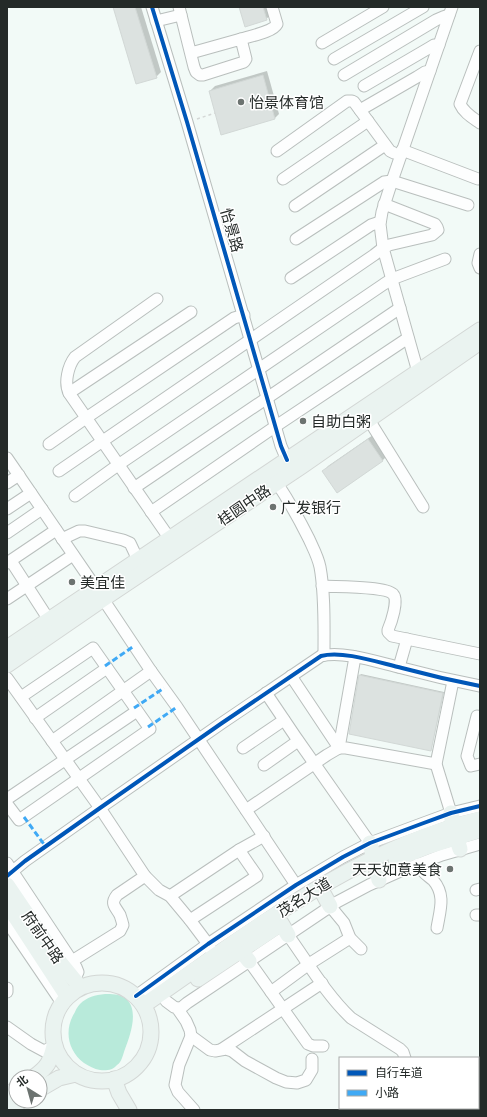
<svg xmlns="http://www.w3.org/2000/svg" width="487" height="1117" viewBox="0 0 487 1117" font-family="'Space Grotesk','Noto Sans SC',sans-serif">
	<style>
		.green { fill: #b8eada }
		.shadow { fill: #0003 }
		.building { fill: #dce2e0; stroke: #d2d8d6 }
		.lines { fill: none; stroke-linecap: round; stroke-linejoin: round }
		.minor-casing { stroke: #b9bfbd; stroke-width: 13 }
		.major-casing { stroke: #d3d7d5; stroke-width: 17 }
		.path { stroke: #d4d7d6; stroke-width: 1.5; stroke-dasharray: 3 3; stroke-linecap: butt }
		.minor { stroke: #fdfefe; stroke-width: 11 }
		.major { stroke: #eaf3f0; stroke-width: 15 }
		.quiet { stroke: #3fa9f5; stroke-width: 3; stroke-dasharray: 6 3; stroke-linecap: butt }
		.cycleway-casing { stroke: #fff; stroke-width: 6 }
		.cycleway { stroke: #0057b8; stroke-width: 4 }
		.poi-dot { fill: #6c7370; stroke: #fff; stroke-width: 1.5 }
		.labels { text-anchor: middle; dominant-baseline: central; stroke-width: 3; stroke-linejoin: round; paint-order: stroke }
		.poi-label { font-size: 15px; fill: #242a28; stroke: #fff; text-anchor: start }
		.street-label { font-size: 15px; fill: #242a28; stroke: #fff }
	</style>
	<rect width="100%" height="100%" fill="#f2faf7"/>
	<path class="green" d="M105,994C111,994 120,994 125,998C140,1009 130,1036 125,1049C123,1054 122,1062 117,1065C113,1070 106,1071 100,1070C94,1069 89,1066 84,1063C67,1050 64,1029 75,1012C76,1009 78,1006 80,1004C87,997 95,995 105,994Z"/>
	<g class="shadow">
		<polygon points="114,7 141,7 161,72 156,77"/>
		<polygon points="240,7 269,7 271,15 266,19"/>
		<polygon points="267,71 279,114 275,118 210,91 215,86"/>
		<polygon points="373,435 388,455 383,460 338,492 324,471 328,466"/>
		<polygon points="361,674 444,692 431,750 360,675"/>
	</g>
	<g class="building">
		<polygon points="113,7 135,7 157,78 136,84"/>
		<polygon points="239,7 263,7 267,20 245,27"/>
		<polygon points="263,75 275,119 221,135 209,91"/>
		<polygon points="368,439 383,461 337,493 322,471"/>
		<polygon points="359,675 443,693 431,751 349,734"/>
	</g>
	<g class="lines">
		<g class="minor-casing">
			<g id="minor">
				<polyline points="152,7 187,122 281,446 287,460"/>
				<polyline points="179,7 194,67 196,72 200,75 203,75 244,62 246,59 241,39 191,53"/>
				<polyline points="156,21 181,15"/>
				<path d="M241,39C250,36 273,32 277,24L272,7"/>
				<polyline points="322,43 383,7"/>
				<path d="M480,51L460,104C464,113 473,118 480,123"/>
				<polyline points="334,59 423,7"/>
				<polyline points="344,75 436,20 443,17 449,15"/>
				<polyline points="364,86 429,48 434,45 439,45"/>
				<polyline points="360,110 417,77 425,72 430,71"/>
				<polyline points="402,150 478,179"/>
				<polyline points="277,151 347,101 352,101 354,102 390,151 394,153 401,155"/>
				<polyline points="283,179 368,121"/>
				<polyline points="295,206 385,145"/>
				<polyline points="296,239 384,182 392,181 468,205"/>
				<polyline points="480,254 478,263 480,268"/>
				<polyline points="291,278 371,225 380,222"/>
				<path d="M157,299L75,357C68,366 64,383 69,393L170,539"/>
				<polyline points="418,372 383,248 380,224 382,212 392,181 452,7"/>
				<polyline points="69,393 191,312"/>
				<polyline points="369,420 423,507"/>
				<polyline points="49,444 86,418 234,318 244,315"/>
				<polyline points="7,458 96,588"/>
				<polyline points="59,471 374,255 383,248 389,245 432,235 438,230 437,227 435,224 384,204"/>
				<polyline points="7,483 19,475"/>
				<path d="M277,483C289,501 299,519 309,539C313,548 318,557 320,567C325,594 324,627 324,655"/>
				<polyline points="134,488 400,308"/>
				<polyline points="75,496 118,465 384,284 392,279 445,259"/>
				<polyline points="7,509 31,493"/>
				<polyline points="151,512 276,426 408,338"/>
				<polyline points="7,533 42,509"/>
				<polyline points="62,539 79,531 85,531 123,540 130,543 138,560"/>
				<polyline points="11,561 49,620"/>
				<polyline points="7,563 56,530"/>
				<path d="M322,586C335,587 385,586 393,594C399,600 391,623 388,630V632L392,636L480,654"/>
				<polyline points="7,599 73,555"/>
				<polyline points="103,599 151,671 177,707 296,885"/>
				<polyline points="399,667 407,639"/>
				<polyline points="291,676 339,748"/>
				<polyline points="7,678 100,808 145,876 159,890 170,896 190,920 208,944 211,950"/>
				<polyline points="266,693 295,736 370,843"/>
				<polyline points="480,717 477,716 467,756 471,766 480,764"/>
				<polyline points="35,718 107,668"/>
				<polyline points="52,741 151,671"/>
				<polyline points="243,748 284,720"/>
				<polyline points="339,748 355,657"/>
				<polyline points="264,765 298,741"/>
				<polyline points="7,799 137,711"/>
				<polyline points="7,804 19,820 150,729 93,648 21,697"/>
				<polyline points="246,810 327,755 339,748 346,748 436,764"/>
				<polyline points="451,813 436,764 453,681"/>
				<polyline points="7,863 76,967 78,972 74,980"/>
				<path d="M418,864C421,872 427,875 433,880C446,895 440,910 437,928"/>
				<path d="M7,876L25,861L100,808L222,723L321,656C343,650 380,663 402,668C428,675 454,681 480,686"/>
				<polyline points="476,890 480,889"/>
				<polyline points="170,896 239,850 264,836"/>
				<polyline points="330,906 344,923 350,938 361,949"/>
				<polyline points="476,915 480,915"/>
				<polyline points="190,920 257,876 239,850"/>
				<polyline points="7,922 62,1003"/>
				<path d="M288,935C308,963 326,994 351,1018L400,1049L403,1052L405,1058"/>
				<path d="M72,961L120,931L123,925C122,921 121,918 120,915C115,906 110,904 117,895L145,876"/>
				<polyline points="249,961 308,1044 313,1046 323,1046"/>
				<polyline points="7,988 7,992"/>
				<polyline points="271,992 309,964 350,938"/>
				<polyline points="136,996 208,944 296,885 343,857 370,843 421,824 451,813 480,806"/>
				<polyline points="166,1001 174,1007 177,1008 186,1021 190,1030 191,1036 179,1065 175,1085 178,1092 194,1110"/>
				<polyline points="177,1008 181,1008 187,1003 337,902 369,885 396,873 442,855 480,844"/>
				<polyline points="7,1027 31,1044 44,1051 54,1046"/>
				<polyline points="191,1036 210,1050 215,1051 226,1049 232,1051 245,1061 276,1078 286,1082 297,1083 306,1080 312,1070 312,1059"/>
				<polyline points="222,1049 322,983"/>
			</g>
		</g>
		<g class="major-casing">
			<g id="major">
				<polyline points="7,648 480,330"/>
				<polyline points="7,665 103,599 302,466 480,342"/>
				<polyline points="451,813 453,826 460,849"/>
				<polyline points="370,843 379,880"/>
				<polyline points="396,859 429,846 480,830"/>
				<polyline points="7,885 58,960 80,987"/>
				<polyline points="324,895 330,906"/>
				<polyline points="7,904 67,996"/>
				<polyline points="281,923 288,935"/>
				<polyline points="235,943 249,961"/>
				<polyline points="198,979 278,926"/>
				<circle cx="102" cy="1032" r="49"/>
				<path d="M144,1005C249,933 353,850 480,819"/>
				<path d="M34,1077C48,1067 50,1062 54,1046"/>
				<polyline points="114,1079 119,1093 129,1110"/>
				<polyline points="40,1089 59,1078 76,1074"/>
				<polyline points="7,1095 16,1089"/>
				<polyline points="7,1110 21,1101"/>
			</g>
		</g>
		<polyline class="path" points="197,119 215,113"/>
		<use href="#minor" class="minor"/>
		<use href="#major" class="major"/>
		<g class="quiet">
			<polyline points="105,666 134,646"/>
			<polyline points="134,708 164,688"/>
			<polyline points="148,727 177,707"/>
			<polyline points="24,817 46,847"/>
		</g>
		<g class="cycleway-casing">
			<g id="cycleway">
				<polyline points="152,7 187,122 281,446 287,460"/>
				<path d="M7,876L25,861L100,808L222,723L321,656C343,650 380,663 402,668C428,675 454,681 480,686"/>
				<polyline points="136,996 208,944 296,885 343,857 370,843 421,824 451,813 480,806"/>
			</g>
		</g>
		<use href="#cycleway" class="cycleway"/>
	</g>
	<g class="poi-dot">
		<circle cx="241" cy="102" r="4"/>
		<circle cx="303" cy="421" r="4"/>
		<circle cx="273" cy="507" r="4"/>
		<circle cx="72" cy="582" r="4"/>
		<circle cx="450" cy="869" r="4"/>
	</g>
	<g class="labels">
		<g class="poi-label">
			<text x="249" y="102">怡景体育馆</text>
			<text x="311" y="421">自助白粥</text>
			<text x="281" y="507">广发银行</text>
			<text x="80" y="582">美宜佳</text>
			<text x="442" y="869" text-anchor="end">天天如意美食</text>
		</g>
		<g class="street-label">
			<text transform="translate(232 230) rotate(74)">怡景路</text>
			<text transform="translate(244 505) rotate(-34)">桂圆中路</text>
			<text transform="translate(304 897) rotate(-32)">茂名大道</text>
			<text transform="translate(43 937) rotate(55)">府前中路</text>
		</g>
	</g>
	<rect width="487" height="1117" fill="none" stroke="#242a28" stroke-width="16"/>
	<rect x="339" y="1057" width="140" height="52" fill="#ffffff" stroke="#a7aaa9"/>
	<rect x="347" y="1070" width="20" height="6" fill="#0057b8" stroke="#a7aaa9"/>
	<text x="375" y="1077" font-size="12" fill="#242a28">自行车道</text>
	<rect x="347" y="1090" width="20" height="6" fill="#3fa9f5" stroke="#a7aaa9"/>
	<text x="375" y="1097" font-size="12" fill="#242a28">小路</text>
	<g transform="translate(28 1089) rotate(323)"><circle r="19" fill="#ffffff" stroke="#a7aaa9"/>
	<path d="M0-3L7 15L0 10L-7 15Z" fill="#6c7370"/>
	<text y="-6" font-size="11" font-weight="bold" text-anchor="middle" fill="#242a28">北</text>
	</g>
</svg>
